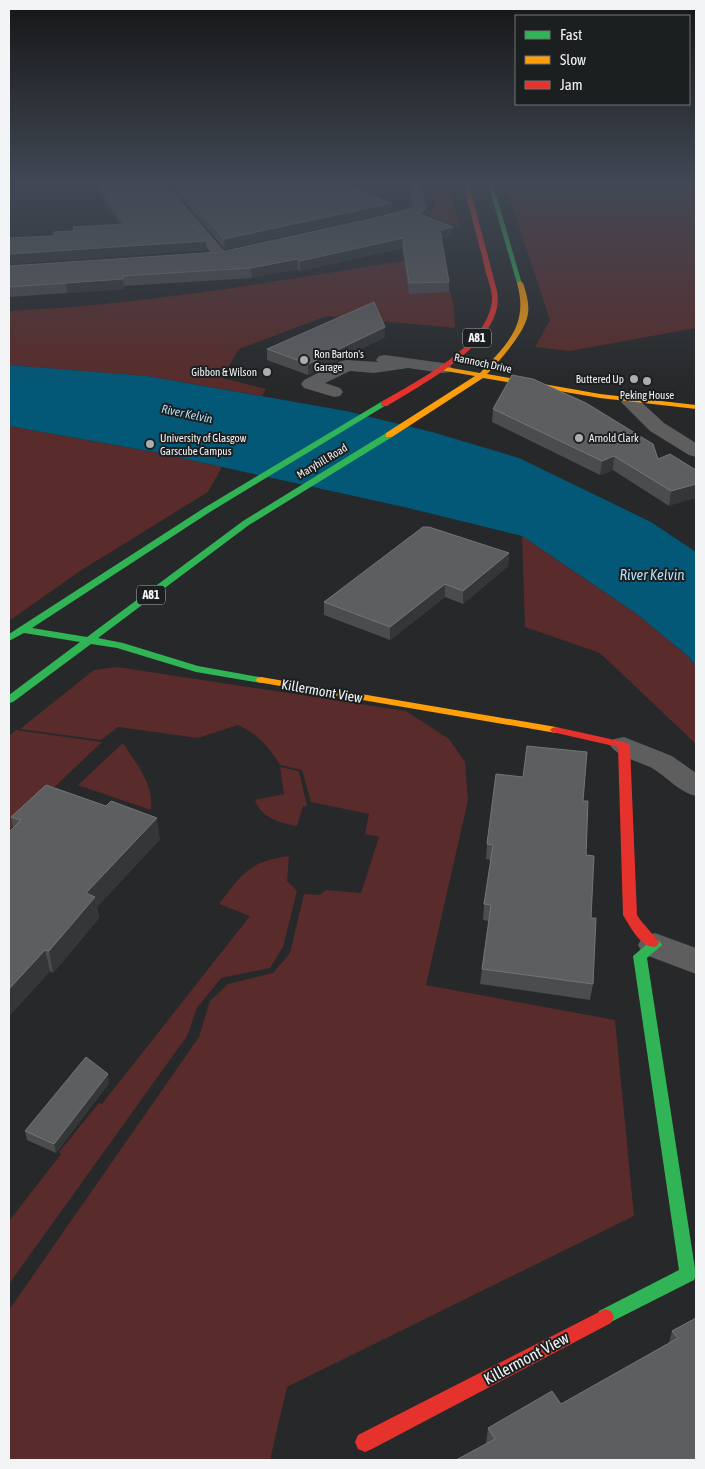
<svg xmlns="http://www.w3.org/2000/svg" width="705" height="1469" viewBox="0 0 705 1469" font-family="'Asap Condensed',sans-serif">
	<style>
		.green { fill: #592b2a }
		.water { fill: #035777 }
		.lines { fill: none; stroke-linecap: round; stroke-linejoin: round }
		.street { fill: #5e5e5f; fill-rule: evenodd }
		.fast { fill: #30b455; fill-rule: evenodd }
		.slow { fill: #ff9f0a; fill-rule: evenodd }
		.jam { fill: #e5322d; fill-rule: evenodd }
		.wall { fill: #4b4c4d }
		.shaded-wall { fill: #343637 }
		.building { fill: #5d5e5f; stroke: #747576 }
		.poi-dot { fill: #abadae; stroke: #1c1f20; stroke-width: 2 }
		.labels { text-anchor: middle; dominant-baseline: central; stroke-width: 4; stroke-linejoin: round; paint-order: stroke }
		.far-poi-label { font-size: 11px; fill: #f2f4f5; stroke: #1c1f20; text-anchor: start }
		.far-street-label { font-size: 11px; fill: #f2f4f5; stroke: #1c1f20 }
		.shield { fill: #1c1f20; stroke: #b2b4b5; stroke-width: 1 }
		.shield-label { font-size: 12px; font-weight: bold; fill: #f2f4f5 }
		.far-water-label { font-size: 12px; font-style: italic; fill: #b1def7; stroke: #1c1f20 }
		.street-label { font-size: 14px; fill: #f2f4f5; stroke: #1c1f20 }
		.water-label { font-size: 15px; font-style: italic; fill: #b1def7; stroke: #1c1f20 }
		.near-street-label { font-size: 16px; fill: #f2f4f5; stroke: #1c1f20 }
	</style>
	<rect width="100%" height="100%" fill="#262829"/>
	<g class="green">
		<polygon points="431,184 449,184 459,227 424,214 434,207"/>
		<polygon points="505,184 696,184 696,328 570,351 535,347 550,320"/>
		<path d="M439,255L454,306L455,328L327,316L239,349L222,378L266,389L262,396L147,376L9,365V311C154,304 296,278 439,255Z"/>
		<polygon points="9,426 153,452 222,467 208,492 80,571 9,621"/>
		<polygon points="522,536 637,614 689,657 696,666 696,744 600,653 525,627"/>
		<path d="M117,667L406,711L449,739L465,762L468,800L426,985L615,1020L634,1216L287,1387L270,1460H9V1310L199,1037L210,1001L228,984L273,973L290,953L304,894L319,895L326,890L361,893L379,837L365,834L369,814L311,802L302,770L280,765C269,746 257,734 238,725L198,738L118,727L101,740L20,729L94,670Z"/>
		<polygon points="16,730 102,742 9,830 9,736"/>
		<path d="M123,743C136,764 154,783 151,810L78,785Z"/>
		<path d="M280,767L299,771L307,806H303L297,826C280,823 261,818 255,800L284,794Z"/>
		<path d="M289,856L287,881L297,891L283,947L270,968L221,978L197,1008L187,1036L9,1284V1221L61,1154L59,1152L99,1103L102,1104L250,916L219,904C243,873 248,862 289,856Z"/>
	</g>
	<polygon class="water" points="9,365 147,376 346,411 432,432 519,458 651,522 696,552 696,666 689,657 637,614 522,536 404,507 154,452 9,426"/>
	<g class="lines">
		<g class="street">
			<polygon points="155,184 167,184 226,253 228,256 226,259 216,259"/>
			<path d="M409,184H421L427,209C417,221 393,222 378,225L373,224L371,221L373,218L413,207Z"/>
			<polygon points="385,355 443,363 449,364 452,368 449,372 443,373 408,368 374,373 350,371 325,383 340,388 343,392 340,396 334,397 304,388 301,384 304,380 341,361 347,360 378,362 376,360 379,356"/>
			<polygon points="630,396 637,398 664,423 696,443 696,457 689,455 650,431 621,402 623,398"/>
			<path d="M624,737L672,756L696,773V796C678,792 667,776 650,767C637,761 618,757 610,745L614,739Z"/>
			<polygon points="655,933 696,948 696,974 643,954 638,945 643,936"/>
		</g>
		<g class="fast">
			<polygon points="488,184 493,184 522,284 517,283"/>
			<polygon points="381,402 388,404 210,512 32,628 87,637 243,521 386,433 392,433 392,437 249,525 98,638 123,643 198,666 265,678 266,680 265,682 261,683 196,672 117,648 91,644 13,702 9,703 9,695 80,642 24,633 9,641 9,634 204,508"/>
			<polygon points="652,938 660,942 662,945 647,958 696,1275 694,1280 605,1325 599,1323 596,1317 599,1311 679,1270 633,956 646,945 647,940"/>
		</g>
		<g class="slow">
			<path d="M520,281L523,283C527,295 531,309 526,321C520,338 499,361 487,374L600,394L696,405V409L600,398L483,378L392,437H386V433L475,376L440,370V366L480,373C507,344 529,325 517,283Z"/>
			<polygon points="261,677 556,727 562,730 556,733 257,682 256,680 257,678"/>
		</g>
		<g class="jam">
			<path d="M464,184H469L497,291C507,341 422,384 387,406H381V402C417,381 490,345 492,299C492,289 487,278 485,269C479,241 469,212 464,184Z"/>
			<path d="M556,727L624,742L630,745L637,915C643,925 653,933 659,943L657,946C642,951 630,926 623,915L618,747L552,732L550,730L552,728Z"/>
			<polygon points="605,1309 611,1311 614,1317 611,1323 372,1449 365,1452 358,1449 355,1442 358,1435"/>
		</g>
	</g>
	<g class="wall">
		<polygon points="94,184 159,184 206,250 9,264 54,236 74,231 121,225"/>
		<polygon points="169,184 370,184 355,190 391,212 225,249"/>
		<polygon points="453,236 441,239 449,282 449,292 409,294 402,248 300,271 297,269 252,278 123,286 124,289 9,297 9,266"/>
		<polygon points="385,327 385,337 308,375 267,360 267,349"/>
		<polygon points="493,409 658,459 696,470 669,506 613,470 600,475 492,422"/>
		<polygon points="509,553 508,566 463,604 445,597 390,640 324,615 324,602"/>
		<polygon points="583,801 591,918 593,984 590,1000 480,984 482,969 489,921 483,920 484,904 491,860 486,859 487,844"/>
		<polygon points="11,817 160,839 97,907 99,918 53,973 50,971 9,1016 9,832 13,828"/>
		<polygon points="109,1083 56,1153 27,1140 25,1131"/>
		<polygon points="696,1318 696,1460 486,1443 488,1428 561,1404 669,1343 672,1331"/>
	</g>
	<g class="shaded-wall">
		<polygon points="348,184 370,184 344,194 344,185"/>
		<polygon points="391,203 391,212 225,249 224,239"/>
		<polygon points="453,227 453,236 439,239 440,230"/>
		<polygon points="403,238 402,248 300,271 300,261"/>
		<polygon points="206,241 206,250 9,264 9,254"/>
		<polygon points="297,259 297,269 252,278 251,268"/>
		<polygon points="123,279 124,289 67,293 66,283"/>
		<polygon points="385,327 385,337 308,375 308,364"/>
		<polygon points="614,456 613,470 600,475 602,461"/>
		<polygon points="696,484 696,498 669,506 671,491"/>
		<polygon points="509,553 508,566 463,604 463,591"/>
		<polygon points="445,584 445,597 390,640 390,627"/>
		<polygon points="157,818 160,839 97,907 99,918 53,973 49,951 86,893"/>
		<polygon points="45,950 50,971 9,1016 9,989"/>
		<polygon points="108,1074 109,1083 56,1153 54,1144"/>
	</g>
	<g class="building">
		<polygon points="99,184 159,184 206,241 9,254 9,238 54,236 54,232 74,231 73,227 126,224"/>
		<polygon points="176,184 348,184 344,185 391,203 224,239"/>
		<polygon points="410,210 453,227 440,230 449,282 409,283 403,238 300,261 297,259 251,268 122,276 123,279 9,287 9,266 221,252"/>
		<polygon points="374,302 385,327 308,364 267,349"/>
		<polygon points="512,375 533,379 586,403 653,444 658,459 670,454 696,470 696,484 671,491 614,456 602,461 493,409"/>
		<polygon points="423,527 429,527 509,553 463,591 445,584 390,627 324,602"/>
		<polygon points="527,746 587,752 583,801 588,801 586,855 594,856 591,918 596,918 593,984 482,969 491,905 484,904 493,845 487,844 496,774 523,777"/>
		<polygon points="46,785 106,806 111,801 157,818 86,893 95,897 49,951 45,950 9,989 9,832 21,820 11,817"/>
		<polygon points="86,1057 108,1074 54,1144 25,1131"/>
		<polygon points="696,1318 696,1460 456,1460 495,1439 488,1428 552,1391 561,1404 678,1338 672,1331"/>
	</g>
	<linearGradient id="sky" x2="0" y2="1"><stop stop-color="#151617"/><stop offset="0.47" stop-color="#414854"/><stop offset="1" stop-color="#414854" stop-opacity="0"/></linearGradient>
	<rect width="705" height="389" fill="url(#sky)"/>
	<g class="poi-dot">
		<circle cx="304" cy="360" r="5"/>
		<circle cx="267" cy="372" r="5"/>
		<circle cx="634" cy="379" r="5"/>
		<circle cx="647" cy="381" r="5"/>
		<circle cx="579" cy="438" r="5"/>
		<circle cx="150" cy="444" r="5"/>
	</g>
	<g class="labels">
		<g class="far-poi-label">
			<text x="314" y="354">Ron Barton's<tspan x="314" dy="13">Garage</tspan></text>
			<text x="257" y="372" text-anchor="end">Gibbon &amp; Wilson</text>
			<text x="624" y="379" text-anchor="end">Buttered Up</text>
			<text x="647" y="395" text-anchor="middle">Peking House</text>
			<text x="160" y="438">University of Glasgow<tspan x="160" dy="13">Garscube Campus</tspan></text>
			<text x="589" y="438">Arnold Clark</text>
		</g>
		<g class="far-street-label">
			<text transform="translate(483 363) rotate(12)">Rannoch Drive</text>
			<text transform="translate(322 461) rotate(-31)">Maryhill Road</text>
		</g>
		<g class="shield">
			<rect x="463" y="328.5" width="28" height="19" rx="4"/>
			<rect x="137" y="585.5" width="28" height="19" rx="4"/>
		</g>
		<g class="shield-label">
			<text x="477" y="338">A81</text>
			<text x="151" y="595">A81</text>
		</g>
		<g class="far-water-label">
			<text transform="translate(187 414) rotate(12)">River Kelvin</text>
		</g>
		<g class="street-label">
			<text transform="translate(322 691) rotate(10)">Killermont View</text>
		</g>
		<g class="water-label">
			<text x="652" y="574">River Kelvin</text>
		</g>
		<g class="near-street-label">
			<text transform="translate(526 1358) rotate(-28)">Killermont View</text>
		</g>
	</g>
	<rect width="705" height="1469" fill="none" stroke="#f2f4f5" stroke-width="20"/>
	<rect x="515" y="15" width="175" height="90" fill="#1c1f20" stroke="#727475"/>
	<rect x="525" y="31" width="25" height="8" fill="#30b455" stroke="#727475"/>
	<text x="560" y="40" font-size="15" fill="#f2f4f5">Fast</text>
	<rect x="525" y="56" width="25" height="8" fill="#ff9f0a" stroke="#727475"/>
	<text x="560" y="65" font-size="15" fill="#f2f4f5">Slow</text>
	<rect x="525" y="81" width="25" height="8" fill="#e5322d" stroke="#727475"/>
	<text x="560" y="90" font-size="15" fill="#f2f4f5">Jam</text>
</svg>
